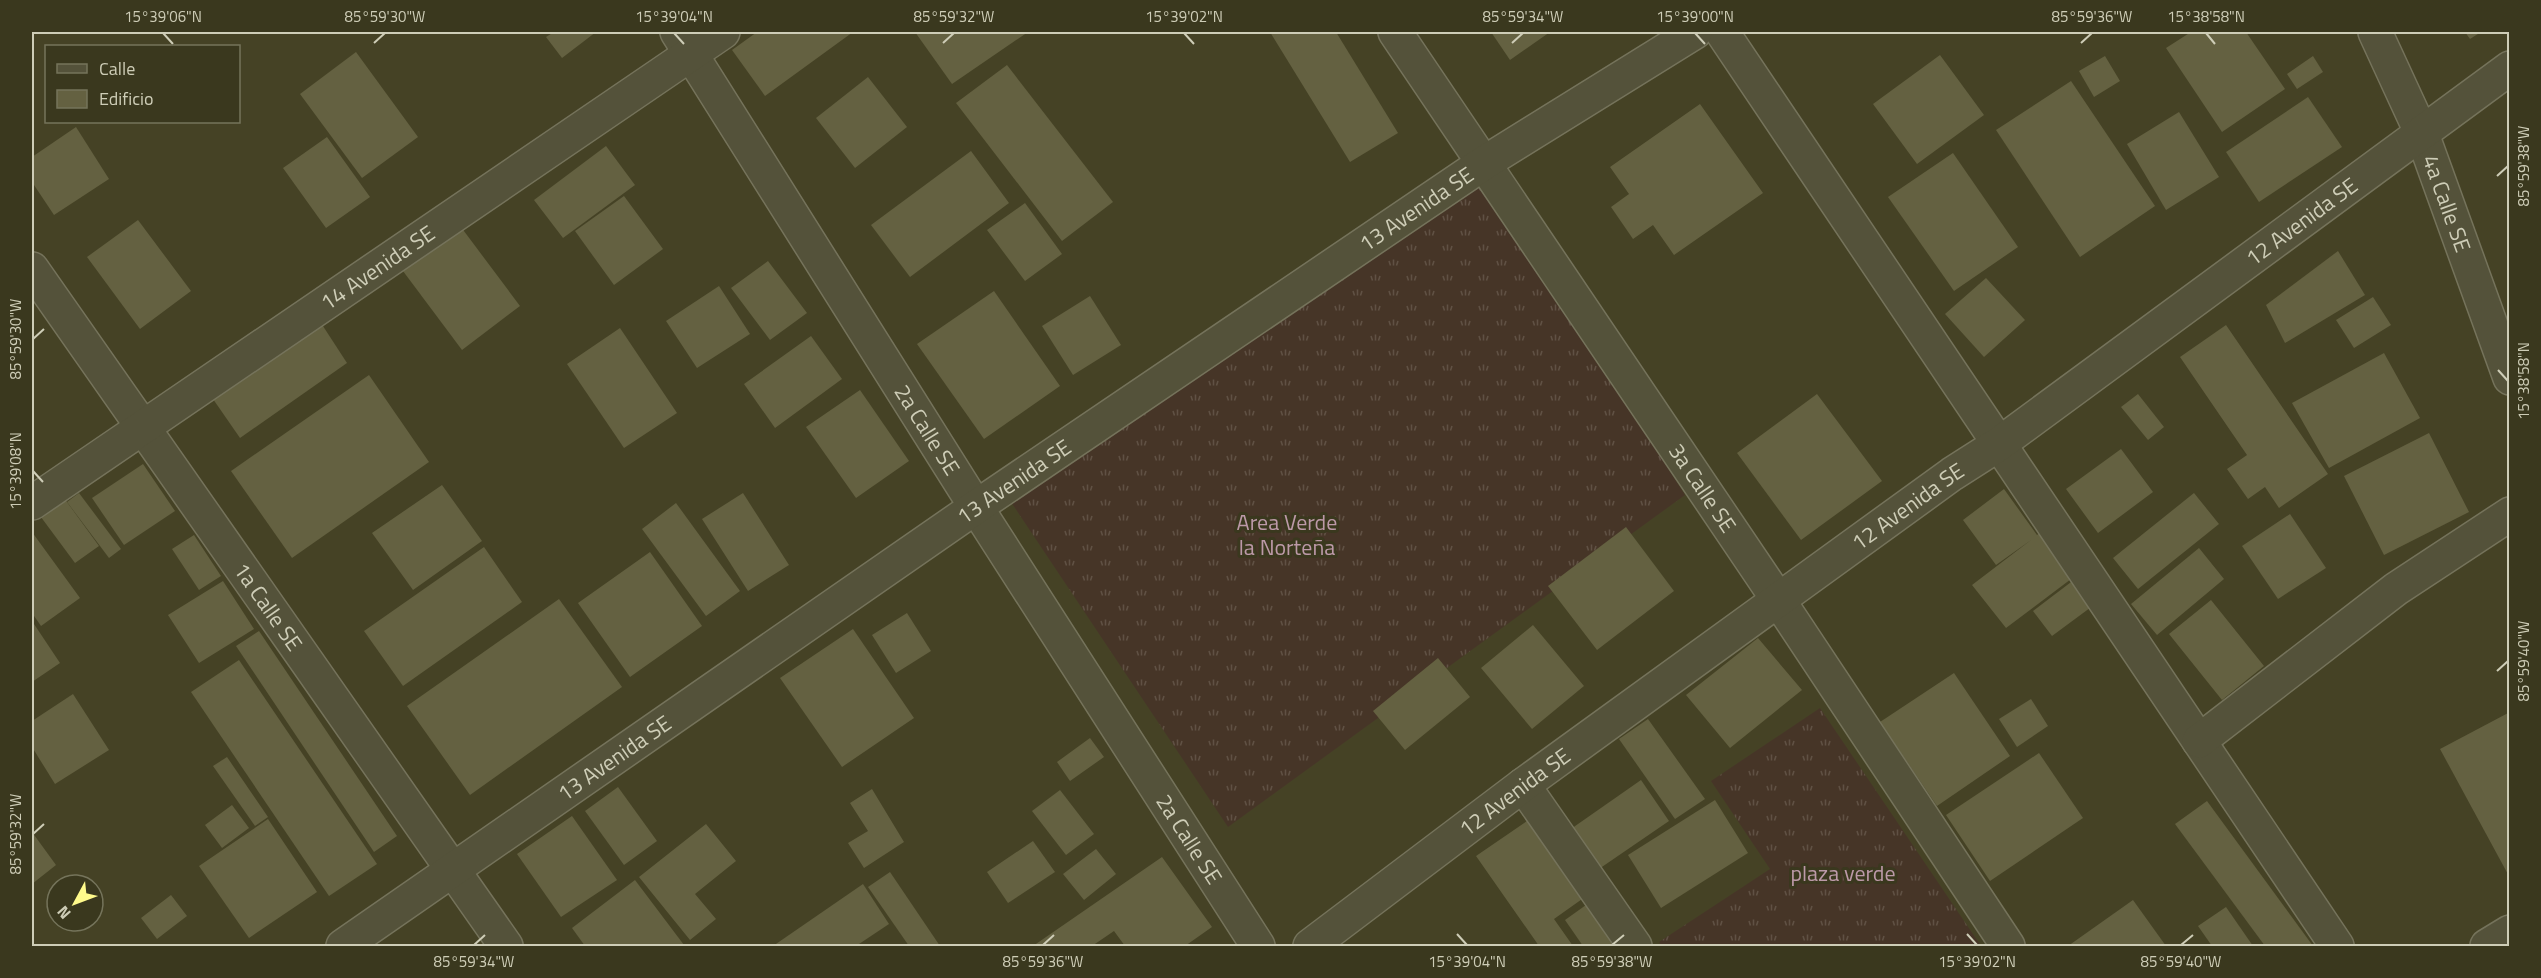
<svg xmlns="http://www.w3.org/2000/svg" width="2541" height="978" viewBox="0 0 2541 978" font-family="'Titillium Web',sans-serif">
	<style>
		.grass { fill: url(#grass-tufts) }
		.building { fill: #646141 }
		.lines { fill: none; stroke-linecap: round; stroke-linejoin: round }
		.street-casing { stroke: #75735b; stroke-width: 36 }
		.street { stroke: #54523a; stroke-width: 33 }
		.ticks { fill: none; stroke: #cecdb7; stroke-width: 2 }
		.labels { text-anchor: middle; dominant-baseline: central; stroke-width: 6; stroke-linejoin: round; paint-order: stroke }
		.street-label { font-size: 22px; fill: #cecdb7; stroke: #3a381e }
		.park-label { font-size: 22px; fill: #bc99a8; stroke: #3a381e }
		.neatline { fill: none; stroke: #cecdb7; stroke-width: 2 }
		.ticks-label { font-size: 15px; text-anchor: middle; fill: #cecdb7 }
	</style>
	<defs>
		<pattern id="grass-tufts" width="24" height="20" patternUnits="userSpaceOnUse" patternTransform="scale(1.5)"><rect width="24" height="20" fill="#463527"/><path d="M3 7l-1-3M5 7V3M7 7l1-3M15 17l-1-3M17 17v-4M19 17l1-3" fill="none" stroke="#605144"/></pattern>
	</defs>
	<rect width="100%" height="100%" fill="#454225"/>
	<g class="grass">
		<polygon points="1476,163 1685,495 1228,827 999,484"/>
		<polygon points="1820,708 1981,946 1662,946 1659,942 1770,869 1711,781"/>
	</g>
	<g class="building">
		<polygon points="554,32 596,32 562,58 546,37"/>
		<polygon points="757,32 853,32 765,96 732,50"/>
		<polygon points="915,32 1028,32 952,84"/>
		<polygon points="1270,32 1336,32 1398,133 1350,162"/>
		<polygon points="1491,32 1550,32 1510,60"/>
		<polygon points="2191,32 2246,32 2285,89 2222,132 2166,48"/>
		<polygon points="2465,32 2481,32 2470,39"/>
		<polygon points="356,52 418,137 362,178 300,94"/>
		<polygon points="1940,55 1984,115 1917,164 1873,104"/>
		<polygon points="2105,56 2120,81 2094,97 2079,71"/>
		<polygon points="2313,56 2323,72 2297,89 2287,74"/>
		<polygon points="1007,65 1113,202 1062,241 956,103"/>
		<polygon points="868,77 907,127 855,168 816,118"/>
		<polygon points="2071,81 2155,206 2080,257 1996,130"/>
		<polygon points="2308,97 2342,147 2259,202 2226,152"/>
		<polygon points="1700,104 1763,193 1674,255 1653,225 1633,239 1611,207 1629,194 1610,167"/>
		<polygon points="2179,112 2219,177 2166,210 2127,144"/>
		<polygon points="76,127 109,179 54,215 32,182 32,157"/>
		<polygon points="327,137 370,197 326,228 283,168"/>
		<polygon points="606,146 635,185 563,238 534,200"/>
		<polygon points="971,151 1009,203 910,277 871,225"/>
		<polygon points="1953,153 2018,247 1954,291 1888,197"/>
		<polygon points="624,196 663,249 614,285 575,231"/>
		<polygon points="1025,203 1062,254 1025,281 987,230"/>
		<polygon points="455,219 520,306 462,350 397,263"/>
		<polygon points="138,220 191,291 140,329 87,257"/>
		<polygon points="2338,251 2365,295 2285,343 2266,305"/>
		<polygon points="768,261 807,313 770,340 731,288"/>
		<polygon points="1986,278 2025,320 1984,357 1945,314"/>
		<polygon points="719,286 750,334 697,368 666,321"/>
		<polygon points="994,291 1060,386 984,439 917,344"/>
		<polygon points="1090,296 1121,345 1073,375 1042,326"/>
		<polygon points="2373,297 2391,325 2354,348 2336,320"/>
		<polygon points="321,323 347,363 240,438 213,399"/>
		<polygon points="2226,325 2328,474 2279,508 2265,487 2248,499 2227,469 2247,455 2180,357"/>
		<polygon points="620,328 677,413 624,448 567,364"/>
		<polygon points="811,336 842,379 775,428 744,384"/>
		<polygon points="2384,353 2420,418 2329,468 2292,403"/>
		<polygon points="369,375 429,462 292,558 231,471"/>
		<polygon points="860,390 909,461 856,498 806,427"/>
		<polygon points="1817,394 1882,481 1801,540 1737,453"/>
		<polygon points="2138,394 2164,427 2148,440 2121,407"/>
		<polygon points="2429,433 2469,512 2384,555 2344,476"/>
		<polygon points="2121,449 2153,492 2098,533 2066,489"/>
		<polygon points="143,464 175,511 124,545 92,498"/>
		<polygon points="442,485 482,541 413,590 372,533"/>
		<polygon points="2004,489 2037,535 2045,529 2079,573 2006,628 1972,585 2031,540 1996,565 1963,520"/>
		<polygon points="59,491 99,546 75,563 35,509"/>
		<polygon points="79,493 121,549 109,558 67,502"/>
		<polygon points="743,493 789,565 748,591 702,519"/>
		<polygon points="2194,493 2219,524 2138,589 2113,558"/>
		<polygon points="676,503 740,591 706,616 642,529"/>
		<polygon points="2290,514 2326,568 2278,599 2242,546"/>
		<polygon points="1626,527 1674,591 1597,650 1548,586"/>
		<polygon points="32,532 80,598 41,626 32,613"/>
		<polygon points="194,535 221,576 199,590 172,549"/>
		<polygon points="484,547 522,602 403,686 364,631"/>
		<polygon points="2199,548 2224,579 2157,635 2131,604"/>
		<polygon points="650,552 702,626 630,677 578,603"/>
		<polygon points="2079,576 2098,602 2052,636 2033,611"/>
		<polygon points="223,581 254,629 199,663 168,615"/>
		<polygon points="559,599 622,687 470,795 407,706"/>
		<polygon points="2211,600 2264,666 2222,700 2169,634"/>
		<polygon points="907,613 931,651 896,673 872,635"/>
		<polygon points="32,621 60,663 32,682"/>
		<polygon points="1533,625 1584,686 1532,729 1481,668"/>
		<polygon points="853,629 914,718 842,767 780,678"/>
		<polygon points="259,631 397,836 374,852 236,646"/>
		<polygon points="1758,638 1802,690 1730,748 1686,695"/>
		<polygon points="1438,658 1470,697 1405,750 1373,711"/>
		<polygon points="239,660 377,864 329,896 191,692"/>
		<polygon points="1954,673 2010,756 1937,806 1880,722"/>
		<polygon points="73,694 109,750 55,784 32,747 32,721"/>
		<polygon points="2031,699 2048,726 2017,747 1999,719"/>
		<polygon points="2510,712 2510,878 2440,749"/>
		<polygon points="1648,719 1705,799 1675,819 1619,739"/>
		<polygon points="1090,738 1104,757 1070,781 1057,762"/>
		<polygon points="2039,753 2083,818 1990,881 1946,815"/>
		<polygon points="227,757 268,817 255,826 213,766"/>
		<polygon points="1641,780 1669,821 1596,871 1568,831"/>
		<polygon points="618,787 657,841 624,865 585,811"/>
		<polygon points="872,789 904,842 864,868 848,843 868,831 850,803"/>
		<polygon points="1060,790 1094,834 1066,855 1032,811"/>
		<polygon points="1715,800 1748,853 1661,908 1628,855"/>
		<polygon points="2207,801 2313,946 2265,946 2175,824"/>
		<polygon points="232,805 249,828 222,848 205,825"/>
		<polygon points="572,816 617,880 561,917 517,854"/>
		<polygon points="268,819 317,892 249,938 199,866"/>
		<polygon points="1530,819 1585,897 1554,919 1573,946 1539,946 1476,856"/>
		<polygon points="706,824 736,861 695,894 716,919 690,940 639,877"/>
		<polygon points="32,832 56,865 32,884"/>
		<polygon points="1033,841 1055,872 1008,903 987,872"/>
		<polygon points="1096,849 1116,874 1084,900 1063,874"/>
		<polygon points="1162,857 1212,927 1185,946 1125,946 1114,931 1092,946 1033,946"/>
		<polygon points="890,872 940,946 909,946 868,887"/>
		<polygon points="635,880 684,945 585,946 572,928"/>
		<polygon points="863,884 889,924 856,946 773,946"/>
		<polygon points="171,895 187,916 157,939 141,918"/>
		<polygon points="2133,900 2166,946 2068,946"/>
		<polygon points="1586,905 1613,943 1609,946 1583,946 1565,920"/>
		<polygon points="2226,907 2253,946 2212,946 2198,926"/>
	</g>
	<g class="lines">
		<g class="street-casing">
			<g id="street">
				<path id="s1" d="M677,32L976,507L1258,946"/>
				<path id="s2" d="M1395,32L1779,601L2008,946"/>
				<polyline points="1722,32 2337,946"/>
				<path id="s3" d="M2375,32L2422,134L2510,378"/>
				<path id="s4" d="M32,269L506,946"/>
				<path id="s5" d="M32,503L723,32"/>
				<polyline points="2199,741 2396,589 2510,514"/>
				<polyline points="1523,785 1635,946"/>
				<path id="s6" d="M343,946L976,507L1484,163L1695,32"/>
				<path id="s7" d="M1310,946L1523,785L1952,474L1999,444L2510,68"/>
				<polyline points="2487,946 2510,932"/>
			</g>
		</g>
		<use href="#street" class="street"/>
	</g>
	<path class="ticks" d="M163,33L173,44M674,33L684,44M1184,33L1194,44M1695,33L1705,44M2206,33L2215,44M374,43L385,33M943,43L954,33M1512,43L1523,33M2081,43L2092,33M2497,176L2508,166M33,339L44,329M2498,370L2508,381M33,471L43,482M2497,671L2508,661M33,834L44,824M1457,934L1467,945M1967,934L1977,945M474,945L485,935M1043,945L1054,935M1612,945L1624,935M2181,945L2193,935"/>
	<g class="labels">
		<g class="street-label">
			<text stroke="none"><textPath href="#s3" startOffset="186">4a Calle SE</textPath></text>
			<text stroke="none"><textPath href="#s6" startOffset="1302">13 Avenida SE</textPath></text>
			<text stroke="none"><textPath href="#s7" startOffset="1228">12 Avenida SE</textPath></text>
			<text stroke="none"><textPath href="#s5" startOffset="418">14 Avenida SE</textPath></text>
			<text stroke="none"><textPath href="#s1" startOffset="470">2a Calle SE</textPath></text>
			<text stroke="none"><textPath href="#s6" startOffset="816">13 Avenida SE</textPath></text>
			<text stroke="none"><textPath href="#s2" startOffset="550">3a Calle SE</textPath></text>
			<text stroke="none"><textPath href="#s7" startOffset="742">12 Avenida SE</textPath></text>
			<text stroke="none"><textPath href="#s4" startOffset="412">1a Calle SE</textPath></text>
			<text stroke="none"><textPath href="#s6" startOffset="330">13 Avenida SE</textPath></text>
			<text stroke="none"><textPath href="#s7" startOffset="256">12 Avenida SE</textPath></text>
			<text stroke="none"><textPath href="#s1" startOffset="956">2a Calle SE</textPath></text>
		</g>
		<g class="park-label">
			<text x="1287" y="522">Area Verde<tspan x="1287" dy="25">la Norteña</tspan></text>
			<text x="1843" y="873">plaza verde</text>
		</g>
	</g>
	<rect width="2541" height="978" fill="none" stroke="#3a381e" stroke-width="66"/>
	<rect x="45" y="45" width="195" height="78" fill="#3a381e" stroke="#75745b" stroke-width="1.5"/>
	<rect x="57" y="64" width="30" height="9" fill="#54523a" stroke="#75745b" stroke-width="1.5"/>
	<text x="99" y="75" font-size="18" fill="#cecdb7">Calle</text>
	<rect x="57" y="90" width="30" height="18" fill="#646141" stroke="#75745b" stroke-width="1.5"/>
	<text x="99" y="105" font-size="18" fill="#cecdb7">Edificio</text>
	<g transform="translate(75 903) rotate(229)"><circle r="28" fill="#3a381e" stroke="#75745b" stroke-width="1.5"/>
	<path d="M0-4.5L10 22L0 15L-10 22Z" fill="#fffa8b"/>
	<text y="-9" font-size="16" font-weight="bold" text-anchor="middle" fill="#cecdb7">N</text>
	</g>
	<rect x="33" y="33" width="2475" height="912" class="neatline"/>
	<g class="ticks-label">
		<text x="163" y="22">15°39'06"N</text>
		<text x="385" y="22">85°59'30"W</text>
		<text x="674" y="22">15°39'04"N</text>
		<text x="954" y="22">85°59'32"W</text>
		<text x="1184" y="22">15°39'02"N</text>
		<text x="1523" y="22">85°59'34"W</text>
		<text x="1695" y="22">15°39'00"N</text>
		<text x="2092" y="22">85°59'36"W</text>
		<text x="2206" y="22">15°38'58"N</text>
		<text transform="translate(2524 166) rotate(-90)" y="5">85°59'38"W</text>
		<text transform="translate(16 339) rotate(-90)" y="5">85°59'30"W</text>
		<text transform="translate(2524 381) rotate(-90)" y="5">15°38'58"N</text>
		<text transform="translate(16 471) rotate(-90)" y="5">15°39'08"N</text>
		<text transform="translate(2524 661) rotate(-90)" y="5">85°59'40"W</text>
		<text transform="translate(16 834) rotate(-90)" y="5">85°59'32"W</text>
		<text x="474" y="967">85°59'34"W</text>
		<text x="1043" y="967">85°59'36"W</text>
		<text x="1467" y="967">15°39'04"N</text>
		<text x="1612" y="967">85°59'38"W</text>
		<text x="1977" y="967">15°39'02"N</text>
		<text x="2181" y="967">85°59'40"W</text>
	</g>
</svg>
